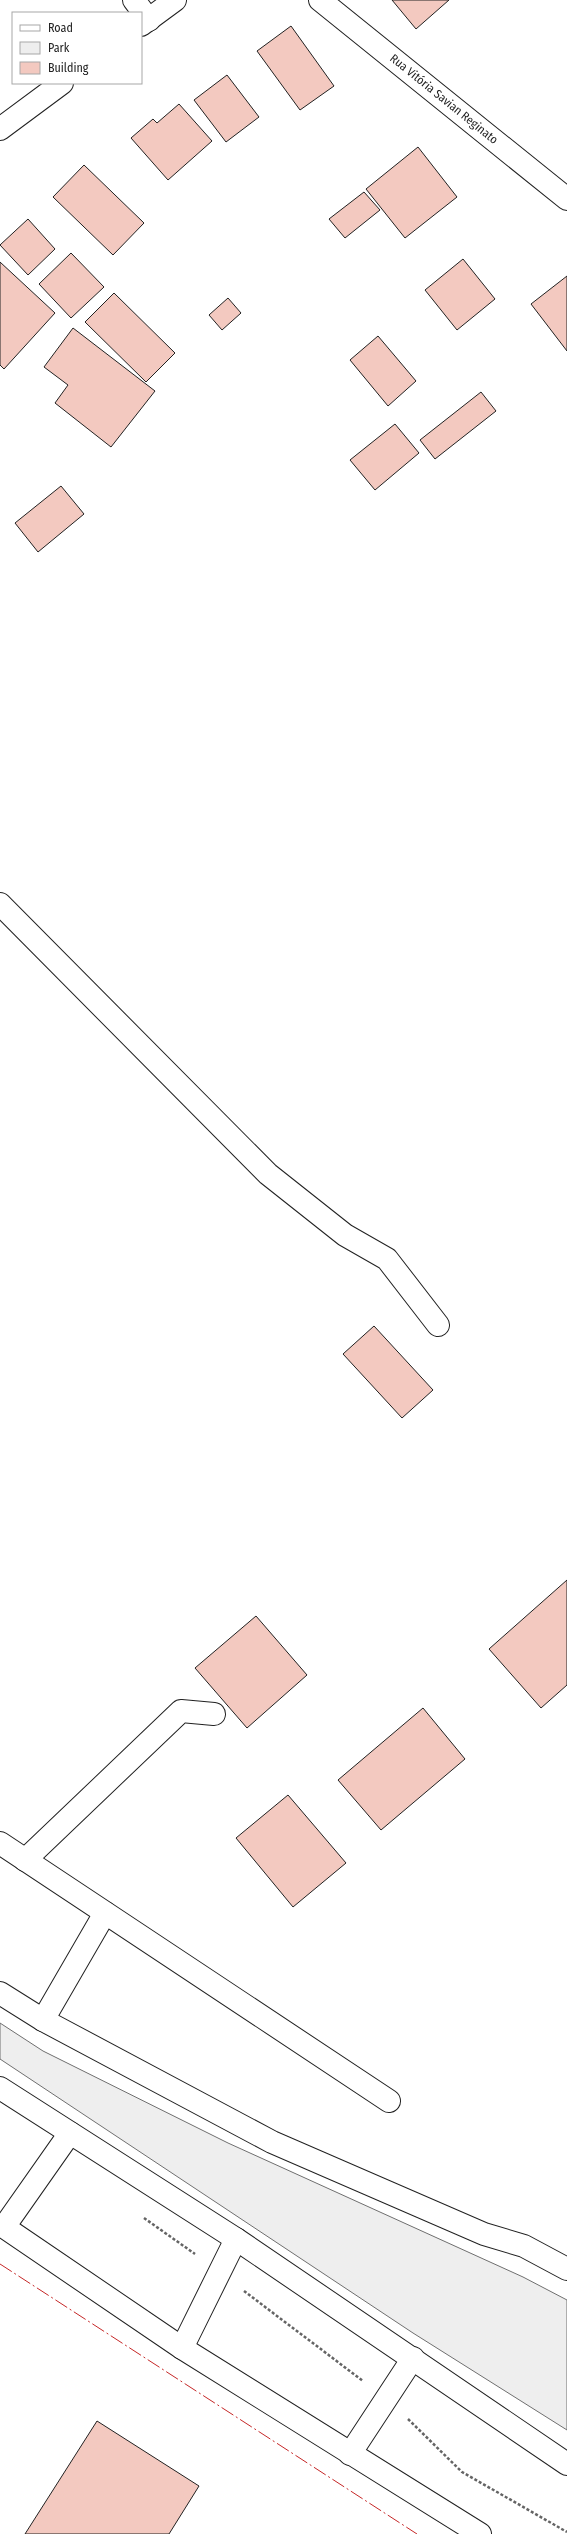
<svg xmlns="http://www.w3.org/2000/svg" width="567" height="2534" viewBox="0 0 567 2534" font-family="'Fira Sans Condensed',sans-serif">
	<style>
		.green { fill: #eee; stroke: #6f6f6f }
		.building { fill: #f3c9c0; stroke: #222 }
		.lines { fill: none; stroke-linecap: round; stroke-linejoin: round }
		.minor-casing { stroke: #222; stroke-width: 24 }
		.major-casing { stroke: #222; stroke-width: 24 }
		.highway-casing { stroke: #222; stroke-width: 24 }
		.path { stroke: #646464; stroke-width: 2.5; stroke-dasharray: 3 2; stroke-linecap: butt }
		.minor { stroke: #fff; stroke-width: 22 }
		.major { stroke: #fff; stroke-width: 22 }
		.highway { stroke: #fff; stroke-width: 22 }
		.power { stroke: #c62828; stroke-width: 1; stroke-dasharray: 14 3 2 3; stroke-linecap: butt }
		.labels { text-anchor: middle; dominant-baseline: central; stroke-width: 3; stroke-linejoin: round; paint-order: stroke }
		.street-label { font-size: 12px; fill: #222; stroke: #fff }
	</style>
	<rect width="100%" height="100%" fill="#fff"/>
	<polygon class="green" points="0,2023 43,2051 228,2143 523,2277 567,2300 567,2430 413,2333 0,2059"/>
	<g class="building">
		<polygon points="392,0 449,0 416,29"/>
		<polygon points="291,26 334,86 300,110 257,51"/>
		<polygon points="227,75 259,117 226,142 194,100"/>
		<polygon points="179,104 212,141 168,180 131,138 153,119 157,123"/>
		<polygon points="418,147 457,197 405,238 366,189"/>
		<polygon points="84,165 144,223 113,255 53,197"/>
		<polygon points="364,192 380,210 345,238 329,219"/>
		<polygon points="28,219 55,249 28,275 0,245"/>
		<polygon points="71,253 104,287 71,318 39,284"/>
		<polygon points="463,259 495,299 457,330 425,290"/>
		<polygon points="0,262 55,313 4,369 0,365"/>
		<polygon points="567,276 567,351 531,304"/>
		<polygon points="114,293 175,353 146,382 85,322"/>
		<polygon points="228,298 241,313 222,330 209,315"/>
		<polygon points="73,328 155,391 111,447 55,403 68,385 44,367"/>
		<polygon points="378,336 416,381 388,406 350,360"/>
		<polygon points="481,392 496,411 435,459 420,440"/>
		<polygon points="395,424 419,453 375,490 350,460"/>
		<polygon points="61,486 84,514 38,552 15,523"/>
		<polygon points="374,1326 433,1390 402,1418 343,1354"/>
		<polygon points="567,1580 567,1685 541,1708 489,1649"/>
		<polygon points="256,1616 307,1675 247,1728 195,1668"/>
		<polygon points="423,1708 465,1759 381,1830 338,1780"/>
		<polygon points="288,1795 346,1863 293,1907 236,1838"/>
		<polygon points="97,2421 199,2486 169,2534 25,2534"/>
	</g>
	<g class="lines">
		<g class="minor-casing">
			<g id="minor">
				<polyline points="134,0 149,20"/>
				<polyline points="320,0 567,199"/>
				<polyline points="0,904 268,1174 345,1235 387,1259 438,1325"/>
				<polyline points="0,1843 389,2101"/>
				<polyline points="25,1860 181,1711 214,1714"/>
				<polyline points="43,2020 105,1913"/>
				<polyline points="70,2133 4,2227 182,2348 480,2534"/>
				<polyline points="182,2348 236,2239"/>
				<polyline points="350,2454 413,2358"/>
			</g>
		</g>
		<g class="major-casing">
			<g id="major">
				<polyline points="141,25 175,0"/>
				<polyline points="0,129 62,83"/>
			</g>
		</g>
		<g class="highway-casing">
			<g id="highway">
				<polyline points="0,1993 43,2020 272,2142 484,2234 524,2246 567,2269"/>
				<polyline points="0,2088 236,2239 567,2464"/>
			</g>
		</g>
		<g class="path">
			<polyline points="144,2218 195,2254"/>
			<polyline points="244,2291 363,2381"/>
			<polyline points="408,2419 462,2472 567,2532"/>
		</g>
		<use href="#minor" class="minor"/>
		<use href="#major" class="major"/>
		<use href="#highway" class="highway"/>
		<polyline class="power" points="0,2264 417,2534"/>
	</g>
	<g class="labels">
		<g class="street-label">
			<text transform="translate(444 99) rotate(39)">Rua Vitória Savian Reginato</text>
		</g>
	</g>
	<rect x="12" y="12" width="130" height="72" fill="#ffffff" stroke="#a7a7a7"/>
	<rect x="20" y="25" width="20" height="6" fill="#ffffff" stroke="#a7a7a7"/>
	<text x="48" y="32" font-size="12" fill="#222222">Road</text>
	<rect x="20" y="42" width="20" height="12" fill="#eeeeee" stroke="#a7a7a7"/>
	<text x="48" y="52" font-size="12" fill="#222222">Park</text>
	<rect x="20" y="62" width="20" height="12" fill="#f3c9c0" stroke="#a7a7a7"/>
	<text x="48" y="72" font-size="12" fill="#222222">Building</text>
</svg>
